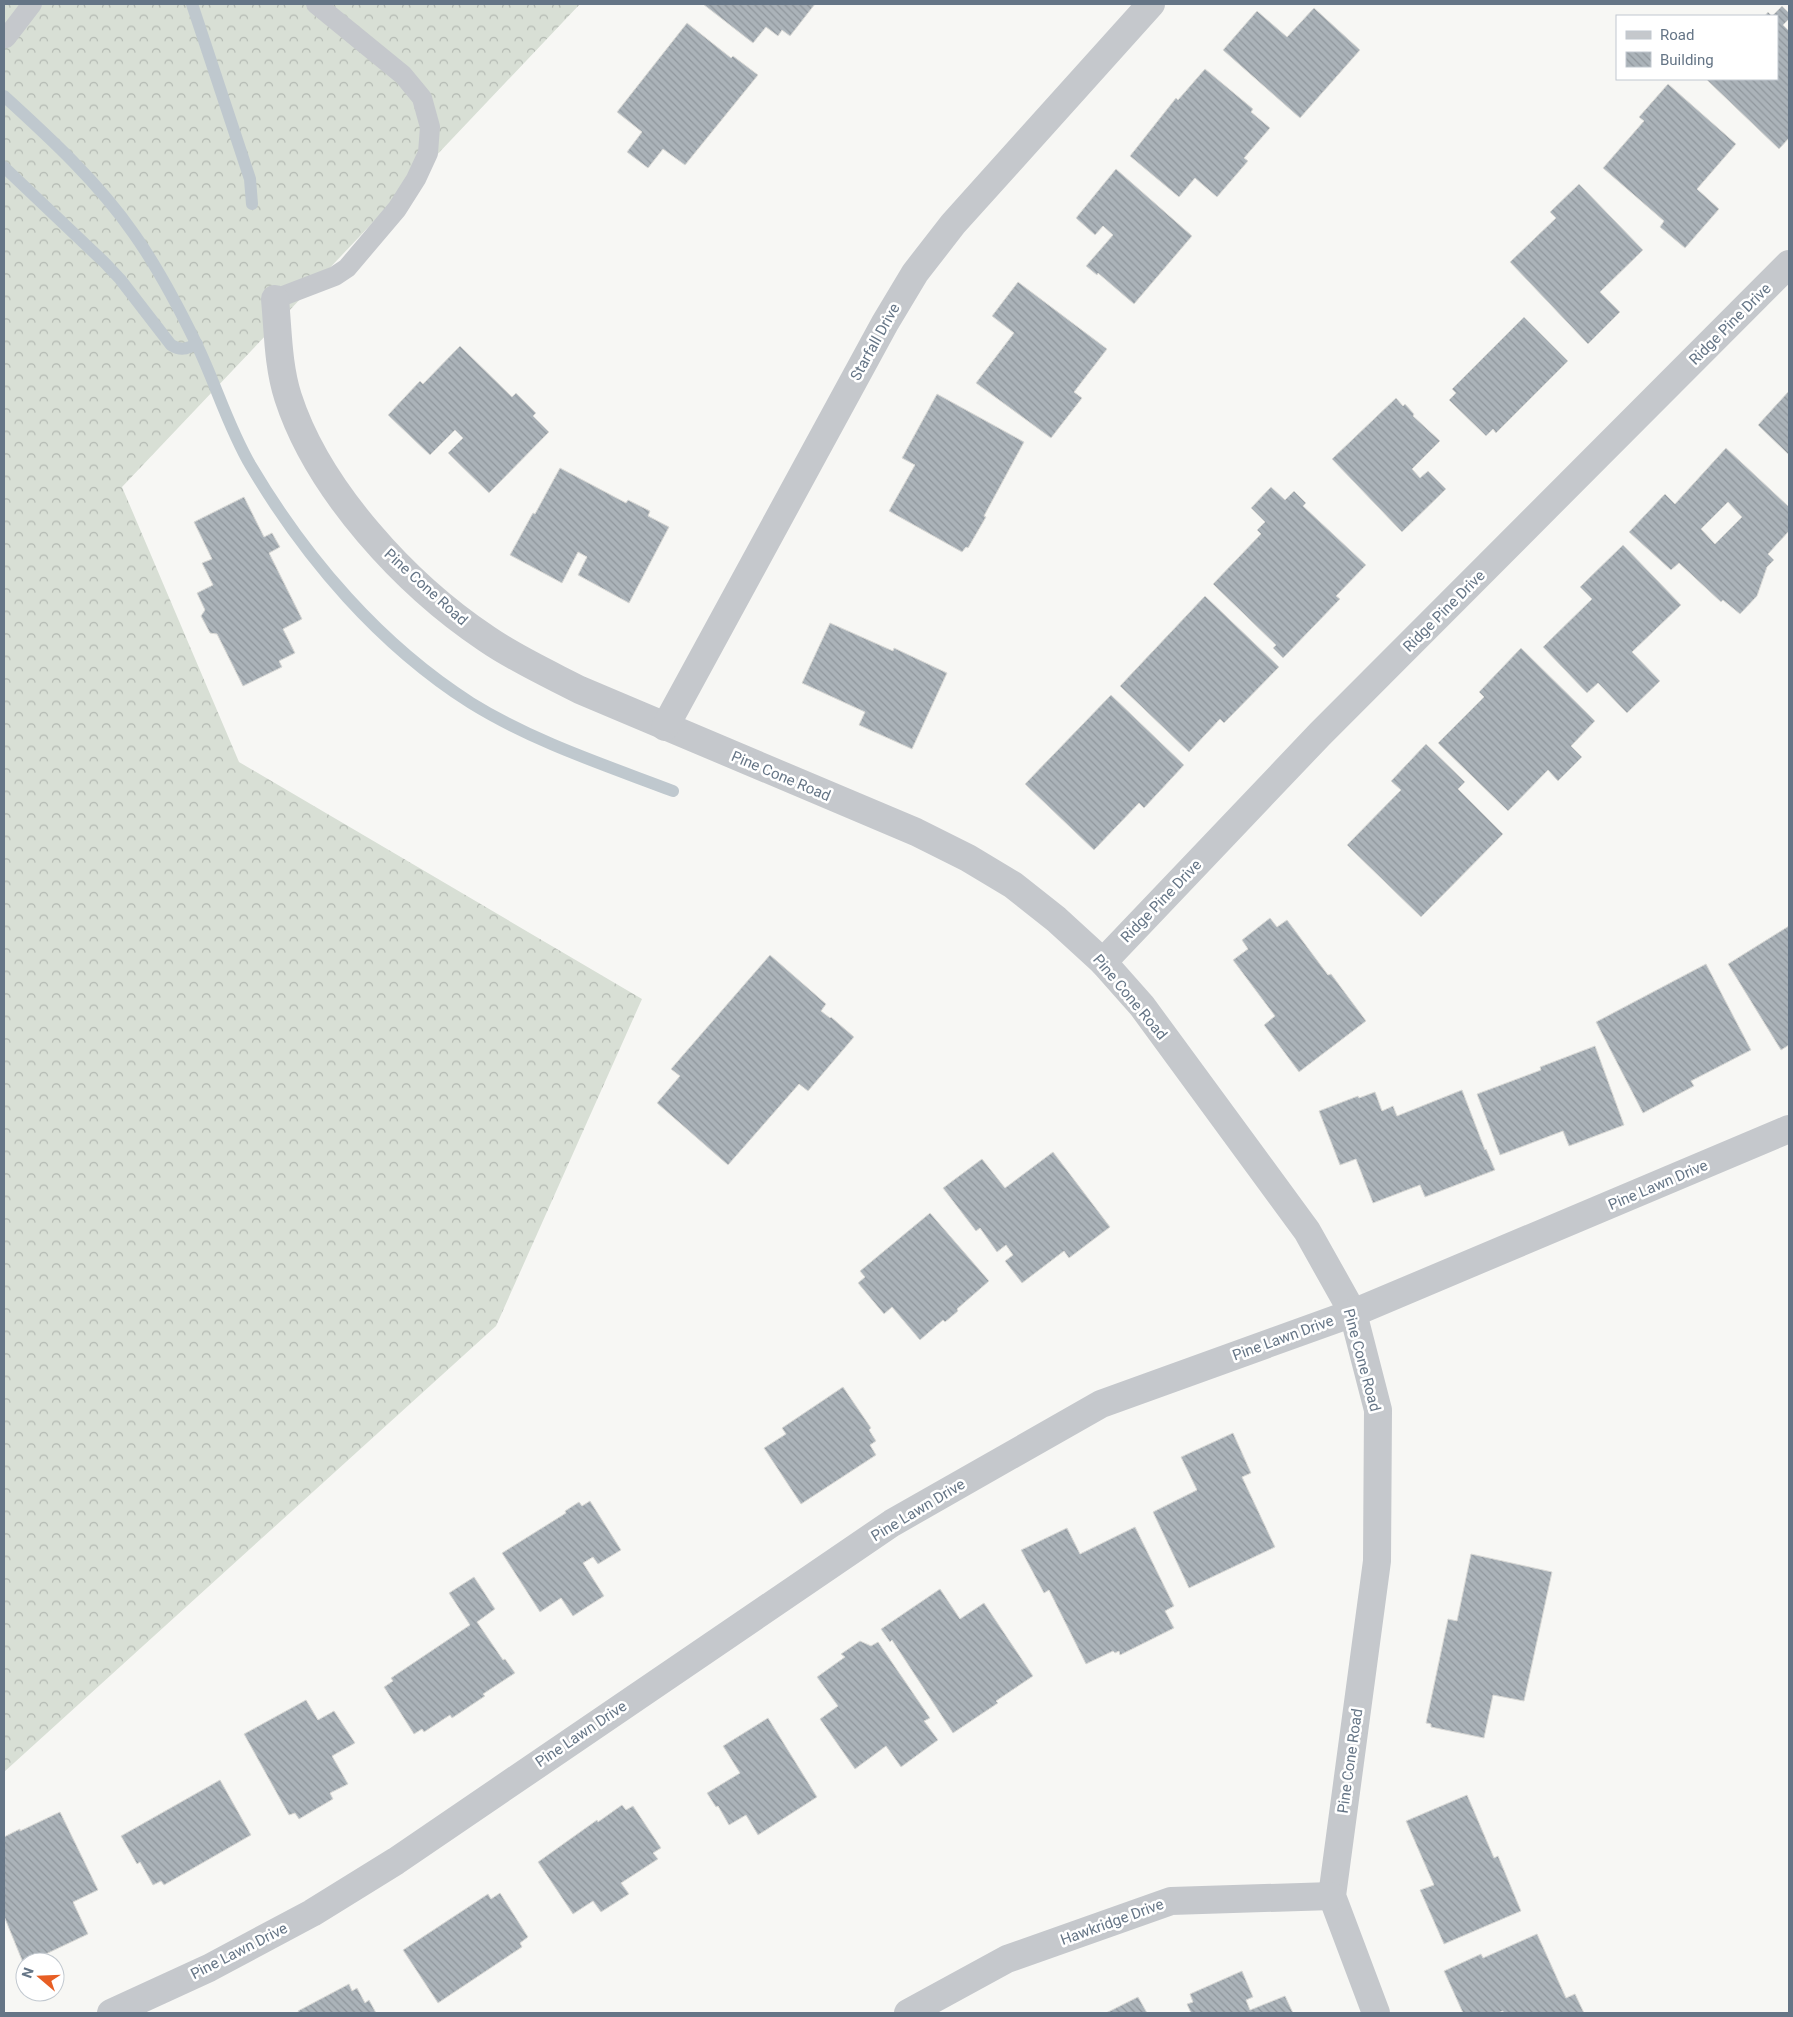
<svg xmlns="http://www.w3.org/2000/svg" width="1793" height="2017" viewBox="0 0 1793 2017" font-family="Roboto,sans-serif">
	<style>
		.forest { fill: url(#forest-crowns) }
		.lines { fill: none; stroke-linecap: round; stroke-linejoin: round }
		.stream { stroke: #bfc8ce; stroke-width: 12 }
		.building { fill: url(#building-back-hatch); stroke: #d9d9d6; fill-rule: evenodd }
		.lane { stroke: #c5c8cc; stroke-width: 20 }
		.street { stroke: #c5c8cc; stroke-width: 28 }
		.labels { text-anchor: middle; dominant-baseline: central; stroke-width: 5; stroke-linejoin: round; paint-order: stroke }
		.street-label { font-size: 15px; fill: #657586; stroke: #fff }
	</style>
	<defs>
		<pattern id="forest-crowns" width="20" height="18" patternUnits="userSpaceOnUse" patternTransform="scale(1.25)"><rect width="20" height="18" fill="#d8dfd5"/><path d="M2 6a3 3 0 1 1 6 0M12 15a3 3 0 1 1 6 0" fill="none" stroke="#b3b9b2"/></pattern>
		<pattern id="building-back-hatch" width="6" height="6" patternUnits="userSpaceOnUse" patternTransform="scale(1.25)"><rect width="6" height="6" fill="#abb3b9"/><path d="M-1 5l2 2M0 0l6 6M5-1l2 2" fill="none" stroke="#8f969c"/></pattern>
	</defs>
	<rect width="100%" height="100%" fill="#f7f7f4"/>
	<polygon class="forest" points="4,4 580,4 122,487 239,762 642,999 496,1326 4,1772"/>
	<g class="lines">
		<g class="stream">
			<polyline points="192,4 250,179 252,204"/>
			<path d="M4,96C50,138 98,182 134,234C158,268 178,306 196,343C216,384 228,427 251,466C306,559 380,645 471,703C534,742 605,765 673,791"/>
			<path d="M4,167L105,263L120,279L171,345C181,351 186,349 197,344"/>
		</g>
	</g>
	<g class="building">
		<polygon points="703,4 815,4 790,36 782,30 778,36 766,27 753,43"/>
		<polygon points="1782,6 1789,13 1789,19 1783,25 1789,31 1789,138 1779,149 1706,79 1777,79 1777,16 1765,16 1768,12 1772,16"/>
		<polygon points="1314,8 1360,50 1300,118 1223,50 1257,11 1287,37"/>
		<polygon points="687,23 731,58 733,56 758,75 685,165 663,149 648,168 627,152 642,132 617,112"/>
		<polygon points="1205,69 1253,109 1251,112 1270,128 1244,158 1248,161 1217,197 1195,178 1179,197 1130,156 1176,98 1178,100"/>
		<polygon points="1668,84 1736,144 1697,189 1719,209 1685,248 1660,227 1664,221 1603,168 1644,121 1639,117"/>
		<polygon points="1116,169 1192,236 1134,304 1098,273 1097,275 1086,266 1113,235 1103,226 1095,235 1076,218"/>
		<polygon points="1579,184 1643,250 1600,292 1620,312 1588,344 1510,262 1556,218 1550,212"/>
		<polygon points="1018,282 1107,349 1074,392 1082,398 1051,438 976,383 1014,333 992,316"/>
		<polygon points="1524,317 1568,361 1496,433 1493,429 1486,436 1449,400 1456,393 1452,389"/>
		<polygon points="460,346 512,397 516,393 536,413 533,416 549,432 489,493 448,453 463,438 455,430 430,455 388,415 420,381 423,384"/>
		<polygon points="1789,391 1789,455 1758,425"/>
		<polygon points="937,394 1024,442 984,516 986,517 968,548 966,547 962,552 889,511 915,465 902,458"/>
		<polygon points="1396,398 1403,406 1405,404 1414,414 1413,416 1440,441 1412,469 1420,478 1428,471 1446,489 1402,532 1332,459"/>
		<path d="M1726,448L1789,507V531L1768,554L1774,560L1767,567L1757,596L1740,614L1723,600L1721,602L1679,563L1671,570L1629,532L1665,494L1675,504ZM1728,502L1742,517L1715,544L1701,529Z"/>
		<polygon points="560,468 626,503 628,500 650,511 648,516 669,527 629,603 578,575 587,557 578,552 562,583 510,555 533,513 535,514"/>
		<polygon points="1271,487 1285,500 1294,491 1306,503 1303,506 1366,565 1336,596 1340,599 1283,658 1273,648 1276,645 1213,584 1261,534 1257,530 1265,522 1251,508"/>
		<polygon points="244,497 264,537 272,533 280,547 269,553 302,619 283,629 295,653 279,661 282,667 243,686 217,634 210,633 201,616 205,610 197,593 213,585 202,563 212,559 194,522"/>
		<polygon points="1623,545 1681,605 1632,652 1660,681 1627,713 1598,683 1587,693 1543,647 1592,599 1580,587"/>
		<polygon points="1205,596 1279,667 1224,723 1220,719 1189,752 1120,686"/>
		<polygon points="830,623 893,651 894,648 947,673 912,749 859,725 865,712 802,683"/>
		<polygon points="1521,648 1595,721 1571,746 1582,757 1558,781 1548,770 1508,811 1438,743 1484,697 1479,692"/>
		<polygon points="1111,695 1184,765 1144,808 1139,803 1094,850 1025,784"/>
		<polygon points="1426,744 1465,782 1458,789 1503,834 1421,917 1347,845 1401,790 1391,781"/>
		<polygon points="1270,918 1277,927 1287,920 1328,975 1331,974 1366,1021 1299,1072 1264,1025 1275,1016 1233,960 1248,949 1242,940"/>
		<polygon points="1789,926 1789,1045 1781,1050 1728,964"/>
		<polygon points="770,955 826,1004 821,1011 830,1018 831,1017 854,1037 808,1091 799,1084 728,1165 657,1103 680,1076 671,1069"/>
		<polygon points="1706,964 1751,1050 1691,1081 1694,1086 1643,1113 1596,1022"/>
		<polygon points="1595,1046 1624,1125 1569,1146 1563,1131 1500,1155 1477,1094 1541,1070 1540,1067"/>
		<polygon points="1462,1090 1485,1150 1486,1149 1495,1170 1425,1197 1420,1185 1373,1203 1356,1159 1340,1165 1319,1111 1358,1096 1359,1098 1375,1092 1382,1111 1393,1106 1397,1116"/>
		<polygon points="1053,1152 1110,1227 1069,1258 1064,1251 1022,1283 1005,1261 1013,1255 1006,1245 997,1252 980,1228 976,1231 943,1188 982,1159 1005,1188"/>
		<polygon points="930,1213 989,1281 957,1309 958,1311 945,1322 943,1320 920,1340 892,1307 884,1314 858,1283 865,1277 860,1271"/>
		<polygon points="843,1387 871,1428 869,1430 876,1441 870,1445 876,1455 801,1504 764,1448 786,1434 782,1428"/>
		<polygon points="1233,1433 1251,1473 1242,1477 1275,1547 1189,1588 1153,1512 1197,1490 1181,1457"/>
		<polygon points="590,1501 621,1550 598,1564 593,1557 583,1563 604,1596 573,1616 561,1598 540,1612 502,1553 566,1513 565,1511 579,1502 582,1506"/>
		<polygon points="1135,1527 1174,1606 1165,1611 1174,1628 1120,1655 1119,1651 1115,1653 1113,1651 1086,1664 1049,1590 1044,1593 1021,1550 1067,1528 1080,1554"/>
		<polygon points="1471,1554 1552,1572 1524,1701 1493,1695 1484,1738 1431,1727 1431,1724 1426,1723 1448,1619 1457,1621"/>
		<polygon points="474,1577 495,1609 477,1622 503,1660 505,1659 515,1673 483,1694 485,1696 452,1718 450,1715 424,1732 422,1729 414,1734 384,1687 393,1681 391,1678 470,1625 449,1593"/>
		<polygon points="940,1589 960,1619 984,1603 1033,1676 996,1701 998,1703 953,1733 892,1640 890,1642 881,1629"/>
		<polygon points="860,1641 871,1646 878,1642 930,1718 924,1721 938,1740 901,1767 886,1746 855,1769 820,1719 838,1706 817,1677 845,1657 841,1654"/>
		<polygon points="306,1700 318,1720 334,1711 355,1743 332,1756 348,1784 330,1793 333,1799 299,1819 295,1813 289,1815 244,1734"/>
		<polygon points="768,1718 817,1797 758,1835 746,1815 729,1825 718,1806 716,1807 707,1793 740,1773 723,1746"/>
		<polygon points="220,1780 251,1835 164,1885 161,1881 153,1885 140,1862 137,1864 121,1836"/>
		<polygon points="1467,1795 1494,1858 1498,1856 1521,1911 1444,1944 1420,1890 1434,1885 1406,1821"/>
		<polygon points="622,1805 626,1810 633,1806 661,1848 653,1853 658,1859 621,1883 629,1894 601,1912 593,1901 573,1914 538,1862 597,1820 598,1822"/>
		<polygon points="60,1812 98,1890 73,1902 88,1934 29,1962 25,1962 24,1965 4,1916 4,1837 20,1829 20,1831"/>
		<polygon points="500,1893 528,1937 520,1943 522,1947 438,2003 403,1950 488,1894 491,1899"/>
		<polygon points="1537,1934 1566,1998 1575,1994 1584,2013 1503,2013 1503,2011 1498,2013 1463,2013 1444,1971 1481,1954 1483,1958"/>
		<polygon points="1242,1971 1253,1997 1246,2000 1250,2010 1285,1996 1293,2013 1191,2013 1187,2004 1193,2002 1190,1994"/>
		<polygon points="349,1984 352,1991 357,1988 365,2003 369,2000 376,2013 299,2013 298,2011"/>
		<polygon points="1138,1997 1147,2013 1106,2013"/>
	</g>
	<g class="lines">
		<g class="lane">
			<polyline points="6,38 32,4"/>
			<polyline points="275,299 335,276 347,268 397,209 416,179 428,153 430,127 422,98 403,75 316,4"/>
		</g>
		<g class="street">
			<path d="M275,299C278,331 278,366 288,397C318,490 406,585 487,639C516,659 549,674 580,690L916,832L968,858L1013,885L1056,919L1103,962L1142,1006L1307,1231L1353,1313L1378,1410L1377,1561L1332,1896L1376,2013"/>
			<polyline points="665,727 885,323 915,273 953,224 1151,4"/>
			<polyline points="1103,962 1320,734 1789,264"/>
			<polyline points="111,2013 209,1968 312,1913 396,1861 892,1523 1101,1404 1353,1313 1789,1129"/>
			<polyline points="908,2013 1007,1959 1171,1901 1332,1896"/>
		</g>
	</g>
	<g class="labels">
		<g class="street-label">
			<text transform="translate(1730 324) rotate(-45)">Ridge Pine Drive</text>
			<text transform="translate(875 342) rotate(-61)">Starfall Drive</text>
			<text transform="translate(426 587) rotate(42)">Pine Cone Road</text>
			<text transform="translate(1444 611) rotate(-45)">Ridge Pine Drive</text>
			<text transform="translate(781 776) rotate(23)">Pine Cone Road</text>
			<text transform="translate(1161 901) rotate(-46)">Ridge Pine Drive</text>
			<text transform="translate(1130 997) rotate(50)">Pine Cone Road</text>
			<text transform="translate(1658 1185) rotate(-23)">Pine Lawn Drive</text>
			<text transform="translate(1283 1338) rotate(-20)">Pine Lawn Drive</text>
			<text transform="translate(1362 1360) rotate(75)">Pine Cone Road</text>
			<text transform="translate(918 1510) rotate(-31)">Pine Lawn Drive</text>
			<text transform="translate(581 1734) rotate(-34)">Pine Lawn Drive</text>
			<text transform="translate(1350 1761) rotate(-82)">Pine Cone Road</text>
			<text transform="translate(1112 1922) rotate(-20)">Hawkridge Drive</text>
			<text transform="translate(239 1951) rotate(-27)">Pine Lawn Drive</text>
		</g>
	</g>
	<rect width="1793" height="2017" fill="none" stroke="#657586" stroke-width="10"/>
	<rect x="1616" y="15" width="162" height="65" fill="#ffffff" stroke="#c1c8cf"/>
	<rect x="1626" y="31" width="25" height="8" fill="#c5c8cc" stroke="#c1c8cf"/>
	<text x="1660" y="40" font-size="15" fill="#657586">Road</text>
	<rect x="1626" y="52" width="25" height="15" fill="url(#building-back-hatch)" stroke="#c1c8cf"/>
	<text x="1660" y="65" font-size="15" fill="#657586">Building</text>
	<g transform="translate(40 1977) rotate(289)"><circle r="24" fill="#ffffff" stroke="#c1c8cf"/>
	<path d="M0-4L9 19L0 12L-9 19Z" fill="#e75e24"/>
	<text y="-8" font-size="14" font-weight="bold" text-anchor="middle" fill="#657586">N</text>
	</g>
</svg>
